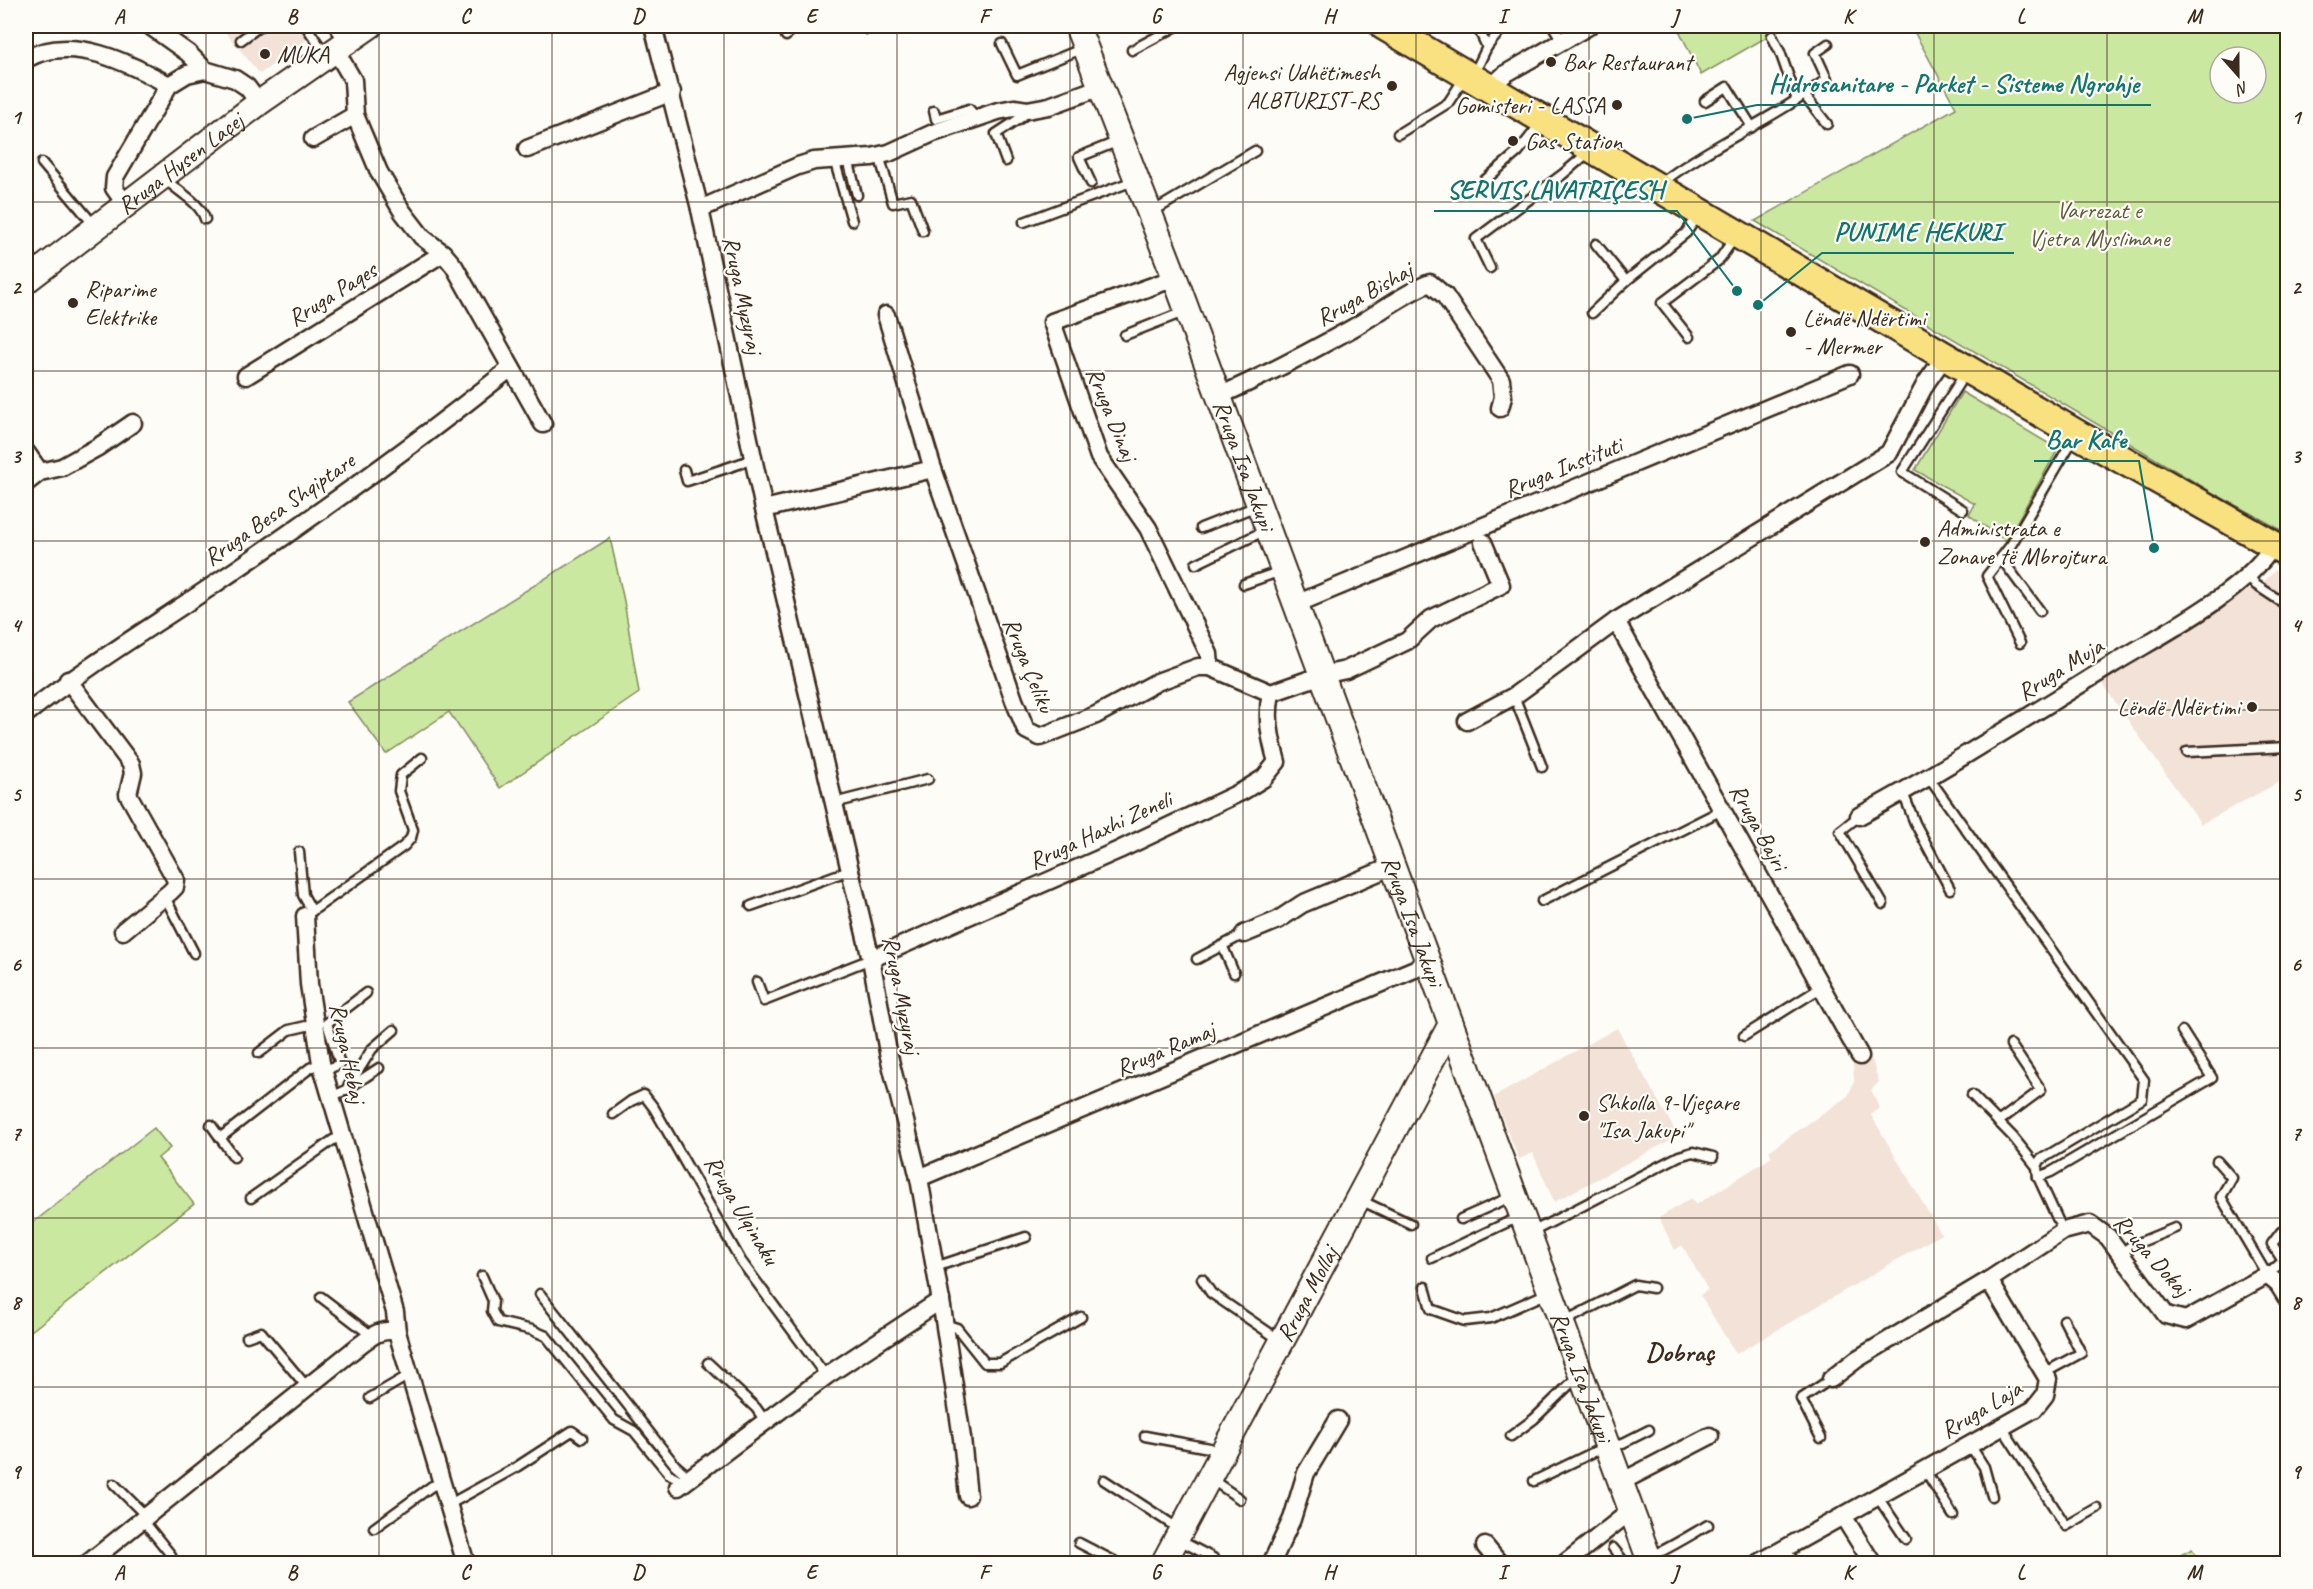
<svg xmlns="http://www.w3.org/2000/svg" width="2313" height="1589" viewBox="0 0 2313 1589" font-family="Caveat,sans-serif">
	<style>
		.built { fill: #f2e2d8 }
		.green { fill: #cae8a0; stroke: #82895f; stroke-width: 1.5; fill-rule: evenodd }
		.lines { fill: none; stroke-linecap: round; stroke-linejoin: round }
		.lane-casing { stroke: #3b2a1e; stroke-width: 13 }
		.street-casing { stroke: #3b2a1e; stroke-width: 21 }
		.secondary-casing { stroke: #3b2a1e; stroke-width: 28 }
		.primary-casing { stroke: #3b2a1e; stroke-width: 32 }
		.lane { stroke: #fdfcf7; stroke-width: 8 }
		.street { stroke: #fdfcf7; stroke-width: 16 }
		.secondary { stroke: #fdfcf7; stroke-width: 24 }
		.primary { stroke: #fae180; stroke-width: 27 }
		.grid { fill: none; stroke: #3b2a1e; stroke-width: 1.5; stroke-opacity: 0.55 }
		.poi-dot { fill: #3b2a1e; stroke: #fdfcf7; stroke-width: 2 }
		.labels { text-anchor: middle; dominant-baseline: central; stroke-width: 4.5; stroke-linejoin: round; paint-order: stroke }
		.poi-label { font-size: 24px; fill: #3b2a1e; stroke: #fdfcf7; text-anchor: start }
		.street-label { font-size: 24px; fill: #3b2a1e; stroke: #fdfcf7 }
		.park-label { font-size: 24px; fill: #5f5a3e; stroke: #fdfcf7 }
		.quarter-label { font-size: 27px; font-weight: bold; fill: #3b2a1e; stroke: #fdfcf7 }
		.leader { fill: none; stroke: #0f766e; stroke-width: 2 }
		.callout-dot { fill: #0f766e; stroke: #fdfcf7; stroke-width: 2 }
		.callout-label { font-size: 26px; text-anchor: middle; font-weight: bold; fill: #0f766e; stroke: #fdfcf7; stroke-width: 4.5; stroke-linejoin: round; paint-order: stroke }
		.neatline { fill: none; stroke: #3b2a1e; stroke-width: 2 }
		.grid-label { font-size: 20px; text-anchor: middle; font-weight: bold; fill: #3b2a1e }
	</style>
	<rect width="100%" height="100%" fill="#fdfcf7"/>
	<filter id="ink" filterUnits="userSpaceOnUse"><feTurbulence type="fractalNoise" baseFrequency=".0167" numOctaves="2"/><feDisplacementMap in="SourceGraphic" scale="12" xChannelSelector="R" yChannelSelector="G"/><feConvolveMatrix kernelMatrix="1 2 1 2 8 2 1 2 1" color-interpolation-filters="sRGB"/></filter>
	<g filter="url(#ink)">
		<g class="built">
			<polygon points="220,26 325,26 260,74"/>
			<polygon points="2275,570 2287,576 2287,778 2201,824 2099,679 2243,590 2250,588 2255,591"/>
			<polygon points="1617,1028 1678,1136 1554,1202 1533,1153 1519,1159 1494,1097"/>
			<polygon points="1869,1051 1879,1082 1871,1090 1880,1108 1871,1115 1941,1234 1736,1354 1700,1295 1708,1290 1682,1245 1675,1250 1659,1218 1691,1198 1696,1205 1772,1157 1769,1151 1848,1096 1854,1082 1853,1063"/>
		</g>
		<g class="green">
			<polygon points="1677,26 1786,26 1701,75"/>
			<path d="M1911,26H2287V533L2213,493L1755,221L1956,108ZM2220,57H2256V93H2220Z"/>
			<polygon points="1962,392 2058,449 2006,541 1969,515 1975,504 1915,470"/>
			<polygon points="610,538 624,601 639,693 500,788 449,712 386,754 348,702"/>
			<polygon points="154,1128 170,1148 158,1158 194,1204 26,1335 26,1228"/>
			<polygon points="2192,1549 2201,1563 2166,1563"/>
		</g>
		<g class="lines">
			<g class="lane-casing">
				<g id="lane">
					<polyline points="306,26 325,54"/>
					<polyline points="783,26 786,36"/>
					<polyline points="866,26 867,29"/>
					<polyline points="1553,26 1562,41"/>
					<polyline points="1772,36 1780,52 1797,100"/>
					<polyline points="241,40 260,26"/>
					<polyline points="1002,44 1017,75 1084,48"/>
					<polyline points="1487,47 1504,26"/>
					<polyline points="1132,50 1177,26"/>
					<polyline points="1474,74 1487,47 1477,26"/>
					<polyline points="1805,96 1827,124"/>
					<polyline points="1705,101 1727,87 1752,127"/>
					<polyline points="934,111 936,119 969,109 977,118"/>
					<polyline points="1398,134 1448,103 1465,77"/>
					<polyline points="879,155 893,203 911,199 923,231"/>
					<polyline points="834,159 852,221"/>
					<polyline points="848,159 857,195"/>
					<polyline points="1006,161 996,134 1022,117 1027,110"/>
					<polyline points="42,163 94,225"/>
					<path d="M164,178C178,192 200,202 205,219"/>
					<polyline points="1485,180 1518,152 1541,123"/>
					<polyline points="1091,183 1079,157 1119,141"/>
					<path d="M1660,184C1712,144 1774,119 1827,79L1815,53L1828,44"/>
					<polyline points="1152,212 1255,151"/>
					<polyline points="1024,222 1136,180"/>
					<polyline points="1596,244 1626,281 1686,233 1699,214"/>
					<polyline points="1490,268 1476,239 1563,174 1590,151"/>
					<polyline points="1592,313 1626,281"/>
					<polyline points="1125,335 1186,311"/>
					<polyline points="1689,337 1662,303 1719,260 1735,237"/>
					<polyline points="684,470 687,481 754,459"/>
					<polyline points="1963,510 1902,472 1966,372"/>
					<polyline points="1201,528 1257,506"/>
					<polyline points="2001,558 2040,611"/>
					<polyline points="1196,564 1266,530"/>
					<polyline points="2249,576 2256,585 2288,606"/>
					<polyline points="1244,584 1281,571"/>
					<polyline points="2020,643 1987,576 2011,545 2075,436"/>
					<polyline points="1514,696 1542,767"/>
					<polyline points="2187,752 2288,747"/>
					<polyline points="1929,778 2144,1080 2142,1099 2040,1160 2037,1167 2038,1177 2063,1231"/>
					<polyline points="1903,793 1915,823 1950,889"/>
					<polyline points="834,803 928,779"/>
					<polyline points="1859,816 1840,831 1883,904"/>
					<polyline points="299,852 303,895 312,911"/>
					<polyline points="165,897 194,953"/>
					<polyline points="1542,901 1722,810"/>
					<polyline points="751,906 850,870"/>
					<polyline points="305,916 404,846 411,838 413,830 399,791 401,775 422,758"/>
					<polyline points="1223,947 1234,973"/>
					<polyline points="1197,959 1244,934"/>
					<polyline points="757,982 764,1001 871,959"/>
					<polyline points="1744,1036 1822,987"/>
					<polyline points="259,1053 289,1030 315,1024"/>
					<polyline points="323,1071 340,1064 327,1023 366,993"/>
					<polyline points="347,1089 379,1068"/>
					<polyline points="1972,1095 2013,1137 2037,1167"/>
					<polyline points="331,1097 346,1090 372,1049 394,1030"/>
					<polyline points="613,1114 631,1101 644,1095 654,1108 741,1261 826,1376"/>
					<polyline points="1998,1122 2041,1090 2011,1045"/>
					<polyline points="211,1125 234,1157"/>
					<polyline points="220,1138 310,1068 321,1063"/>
					<polyline points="2217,1161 2232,1178 2221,1197 2267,1275 2283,1261 2272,1244 2281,1232 2288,1228"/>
					<polyline points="2038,1177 2051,1172 2212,1078 2182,1031"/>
					<polyline points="251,1198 333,1140 343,1136"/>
					<polyline points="1360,1200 1411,1224"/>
					<polyline points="1461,1219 1513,1196"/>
					<polyline points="1530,1233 1679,1156 1693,1152 1713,1157"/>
					<polyline points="2120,1254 2131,1246 2175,1228"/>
					<polyline points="1432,1258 1508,1222 1522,1218"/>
					<polyline points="935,1267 1026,1237"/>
					<polyline points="482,1276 493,1301 492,1311 498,1322 532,1330 546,1336 614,1420 634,1431 669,1474 685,1482"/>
					<polyline points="1202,1279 1211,1293 1281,1341"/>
					<polyline points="1425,1287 1431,1309 1465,1321 1491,1318 1548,1293"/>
					<polyline points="540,1294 675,1465 690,1478"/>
					<polyline points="321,1297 372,1336"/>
					<polyline points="1563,1322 1635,1285 1653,1288"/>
					<polyline points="944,1324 957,1328 985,1363 1000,1363 1081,1317"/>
					<polyline points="247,1337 261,1332 307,1387"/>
					<polyline points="708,1363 756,1408 765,1421"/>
					<polyline points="2044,1373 2081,1353 2064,1320"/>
					<polyline points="370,1398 404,1378 410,1376"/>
					<polyline points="2002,1427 2066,1526 2097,1508"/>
					<polyline points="1145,1436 1209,1448 1221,1453"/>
					<polyline points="1511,1436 1534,1419 1571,1383 1579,1378"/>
					<polyline points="1821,1438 1801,1399 1831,1379"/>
					<polyline points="1970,1445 1984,1467 1992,1496"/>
					<polyline points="1925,1470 1953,1515"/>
					<polyline points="1211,1479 1240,1499"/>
					<polyline points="1104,1480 1179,1529"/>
					<polyline points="1534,1481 1598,1450 1621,1444 1649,1430"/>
					<polyline points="114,1484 146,1516"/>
					<polyline points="1877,1496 1906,1539"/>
					<polyline points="448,1505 515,1468 572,1431 582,1438"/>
					<polyline points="142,1519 171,1555"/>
					<polyline points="374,1528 432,1486 442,1484"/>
					<polyline points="1179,1540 1213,1558"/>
					<polyline points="1079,1543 1120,1564"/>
					<path d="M1613,1548L1625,1563C1644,1565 1690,1535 1708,1525"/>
					<polyline points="1784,1548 1796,1564"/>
					<polyline points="36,1561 40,1564"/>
				</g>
			</g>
			<g class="street-casing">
				<g id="street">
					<polyline points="150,26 188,53 205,70 235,79 247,87 259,103"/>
					<polyline points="338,26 349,41"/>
					<polyline points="653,26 700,209 764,509 871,959 888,1052 919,1178 942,1307 962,1438 968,1496"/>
					<polyline points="336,51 353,80 355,115 379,172 402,211 422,237 443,253 454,266 543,424"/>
					<path d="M26,59C72,33 128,63 169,85"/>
					<polyline points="1490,88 1505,74 1589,26"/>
					<polyline points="313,139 355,115"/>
					<polyline points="527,149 672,92"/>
					<polyline points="126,205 114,188 115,177 169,85 187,74 205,70"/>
					<polyline points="700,209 798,166 814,161 872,157 889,153 933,133 998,111 1014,108 1027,110 1049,106 1101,87"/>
					<polyline points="1175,278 1052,322 1099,457 1148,528 1209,654 1210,667"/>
					<polyline points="886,315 933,469 1014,700 1026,730 1040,737 1096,715 1157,682 1198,667 1210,667 1271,693 1322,675 1346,670 1407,641 1431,619 1501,585 1483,542"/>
					<polyline points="246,376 443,253"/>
					<path d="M1219,396C1264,376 1308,353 1351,329C1378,314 1402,294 1430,283L1445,296L1501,380L1503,397L1500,408"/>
					<polyline points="26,452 40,472"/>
					<polyline points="26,483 40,472 62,467 98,447 133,423"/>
					<polyline points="764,509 933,469"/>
					<polyline points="1296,604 1850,374"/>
					<polyline points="1616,621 1860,1056"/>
					<polyline points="68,680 131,764 133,773 128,794 176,880 175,887 170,892 123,931"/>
					<path d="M26,714C83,669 145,631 206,590C310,520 413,446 511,368"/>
					<polyline points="1467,721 1514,696 1616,621 1889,453 1926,383 1945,356"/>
					<path d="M1859,816C1946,769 2029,716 2113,664C2162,634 2242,594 2273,546"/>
					<polyline points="305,916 309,984 321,1063 395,1312 397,1332 466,1564"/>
					<polyline points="1244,934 1278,920 1302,904 1393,866"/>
					<path d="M871,959L1119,850L1243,791L1264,778L1277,762C1270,738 1266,717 1271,693"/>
					<polyline points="919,1178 1429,963"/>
					<polyline points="1989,1280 2063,1231 2090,1224 2108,1237 2166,1315 2186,1320 2267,1275 2278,1284 2288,1300"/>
					<polyline points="1621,1482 1710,1436"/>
					<polyline points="678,1487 826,1376 941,1300"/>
					<polyline points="1843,1516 1873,1564"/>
					<polyline points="1485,1546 1500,1564"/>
					<path d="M87,1564L361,1344C373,1335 382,1328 397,1332"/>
					<polyline points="1271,1564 1292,1519 1306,1473 1338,1420"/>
					<polyline points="1564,1564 1632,1510"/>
					<polyline points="1757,1564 2034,1409 2045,1395 2048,1379 1989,1280 1857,1359 1831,1379"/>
				</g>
			</g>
			<g class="secondary-casing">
				<g id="secondary">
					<path id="s1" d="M1077,26L1175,278L1651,1564"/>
					<path id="s2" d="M26,281L259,103L370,26"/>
					<path id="s3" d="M1163,1564L1451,1024"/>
				</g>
			</g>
			<g class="primary-casing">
				<polyline id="primary" points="1384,26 2077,434 2288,553"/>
			</g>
			<use href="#lane" class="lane"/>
			<use href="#street" class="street"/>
			<use href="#secondary" class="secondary"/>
			<use href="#primary" class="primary"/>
		</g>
	</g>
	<path class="grid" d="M206,26V1564M379,26V1564M552,26V1564M724,26V1564M897,26V1564M1070,26V1564M1243,26V1564M1416,26V1564M1589,26V1564M1761,26V1564M1934,26V1564M2107,26V1564M26,202H2288M26,371H2288M26,541H2288M26,710H2288M26,879H2288M26,1048H2288M26,1218H2288M26,1387H2288"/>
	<g class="poi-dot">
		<circle cx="265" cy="54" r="6"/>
		<circle cx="1551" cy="62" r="6"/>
		<circle cx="1392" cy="86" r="6"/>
		<circle cx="1617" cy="105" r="6"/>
		<circle cx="1513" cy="141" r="6"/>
		<circle cx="73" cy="303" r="6"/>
		<circle cx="1791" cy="332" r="6"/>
		<circle cx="1925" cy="542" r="6"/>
		<circle cx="2252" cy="707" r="6"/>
		<circle cx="1584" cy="1116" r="6"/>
	</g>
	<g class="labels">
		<g class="poi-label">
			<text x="277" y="54">MUKA</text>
			<text x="1563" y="62">Bar Restaurant</text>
			<text x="1380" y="72" text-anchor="end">Agjensi Udhëtimesh<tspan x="1380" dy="28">ALBTURIST-RS</tspan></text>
			<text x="1605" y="105" text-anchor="end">Gomisteri - LASSA</text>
			<text x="1525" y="141">Gas Station</text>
			<text x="85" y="289">Riparime<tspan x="85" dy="28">Elektrike</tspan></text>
			<text x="1803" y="318">Lëndë Ndërtimi<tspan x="1803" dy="28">- Mermer</tspan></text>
			<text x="1937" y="528">Administrata e<tspan x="1937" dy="28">Zonave të Mbrojtura</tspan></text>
			<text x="2240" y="707" text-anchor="end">Lëndë Ndërtimi</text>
			<text x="1596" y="1102">Shkolla 9-Vjeçare<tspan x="1596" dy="28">"Isa Jakupi"</tspan></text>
		</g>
		<g class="street-label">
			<text stroke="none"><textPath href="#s2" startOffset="194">Rruga Hysen Laçej</textPath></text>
			<text transform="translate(332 294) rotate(-32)">Rruga Paqes</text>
			<text transform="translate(1364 294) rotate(-29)">Rruga Bishaj</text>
			<text transform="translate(743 295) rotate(78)">Rruga Myzyraj</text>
			<text transform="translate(1112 414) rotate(68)">Rruga Dinaj</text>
			<text stroke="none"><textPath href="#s1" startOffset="470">Rruga Isa Jakupi</textPath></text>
			<text transform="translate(1563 467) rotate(-22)">Rruga Instituti</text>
			<text transform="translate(279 509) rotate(-35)">Rruga Besa Shqiptare</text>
			<text transform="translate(1029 665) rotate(68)">Rruga Çeliku</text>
			<text transform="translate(2060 669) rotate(-32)">Rruga Muja</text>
			<text transform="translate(1759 827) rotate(61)">Rruga Bajri</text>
			<text transform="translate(1100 830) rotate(-25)">Rruga Haxhi Zeneli</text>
			<text stroke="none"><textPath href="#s1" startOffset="956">Rruga Isa Jakupi</textPath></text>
			<text transform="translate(902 995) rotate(79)">Rruga Myzyraj</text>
			<text transform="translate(1165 1049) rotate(-23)">Rruga Ramaj</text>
			<text transform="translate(348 1053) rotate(78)">Rruga Hebaj</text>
			<text transform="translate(742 1210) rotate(59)">Rruga Ulqinaku</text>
			<text transform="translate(2152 1255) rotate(48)">Rruga Dokaj</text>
			<text stroke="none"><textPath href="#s3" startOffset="306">Rruga Mollaj</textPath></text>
			<text stroke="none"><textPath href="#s1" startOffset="1442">Rruga Isa Jakupi</textPath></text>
			<text transform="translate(1981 1409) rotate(-31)">Rruga Laja</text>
		</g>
		<g class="park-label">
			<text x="2099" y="210">Varrezat e<tspan x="2099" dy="28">Vjetra Myslimane</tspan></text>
		</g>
		<g class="quarter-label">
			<text x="1680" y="1352">Dobraç</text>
		</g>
	</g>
	<path class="leader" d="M1687 119L1757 105H2151M1737 291L1677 211H1434M1758 305L1822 253H2014M2154 548L2139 461H2034"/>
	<g class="callout-dot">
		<circle cx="1687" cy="119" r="6"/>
		<circle cx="1737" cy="291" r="6"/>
		<circle cx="1758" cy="305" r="6"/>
		<circle cx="2154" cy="548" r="6"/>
	</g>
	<g class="callout-label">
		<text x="1954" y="92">Hidrosanitare - Parket - Sisteme Ngrohje</text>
		<text x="1555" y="198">SERVIS LAVATRIÇESH</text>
		<text x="1918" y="240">PUNIME HEKURI</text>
		<text x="2086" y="448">Bar Kafe</text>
	</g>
	<rect width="2313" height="1589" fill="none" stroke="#fdfcf7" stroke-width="66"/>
	<g transform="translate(2238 75) rotate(159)"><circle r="28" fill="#fdfcf7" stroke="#afa8a0" stroke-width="1.5"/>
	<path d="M0-4.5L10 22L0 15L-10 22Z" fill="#3b2a1e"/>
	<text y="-9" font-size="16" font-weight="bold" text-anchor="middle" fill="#3b2a1e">N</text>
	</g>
	<rect x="33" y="33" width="2247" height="1523" class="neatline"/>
	<g class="grid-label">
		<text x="119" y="23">A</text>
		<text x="292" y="23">B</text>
		<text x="465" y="23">C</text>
		<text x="638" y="23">D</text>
		<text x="811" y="23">E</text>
		<text x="984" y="23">F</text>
		<text x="1156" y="23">G</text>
		<text x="1329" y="23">H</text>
		<text x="1502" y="23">I</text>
		<text x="1675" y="23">J</text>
		<text x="1848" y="23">K</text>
		<text x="2021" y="23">L</text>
		<text x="2194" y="23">M</text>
		<text x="16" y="124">1</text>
		<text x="2296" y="124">1</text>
		<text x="16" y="294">2</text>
		<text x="2296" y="294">2</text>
		<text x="16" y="463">3</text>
		<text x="2296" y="463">3</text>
		<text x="16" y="632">4</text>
		<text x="2296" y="632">4</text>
		<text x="16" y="801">5</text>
		<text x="2296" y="801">5</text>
		<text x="16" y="971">6</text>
		<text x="2296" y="971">6</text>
		<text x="16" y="1140">7</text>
		<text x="2296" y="1140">7</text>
		<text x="16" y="1309">8</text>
		<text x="2296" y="1309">8</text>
		<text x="16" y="1478">9</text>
		<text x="2296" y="1478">9</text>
		<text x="119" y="1579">A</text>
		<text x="292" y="1579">B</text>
		<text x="465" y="1579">C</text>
		<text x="638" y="1579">D</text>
		<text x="811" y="1579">E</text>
		<text x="984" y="1579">F</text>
		<text x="1156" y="1579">G</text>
		<text x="1329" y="1579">H</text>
		<text x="1502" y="1579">I</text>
		<text x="1675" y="1579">J</text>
		<text x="1848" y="1579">K</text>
		<text x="2021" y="1579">L</text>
		<text x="2194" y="1579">M</text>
	</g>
</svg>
